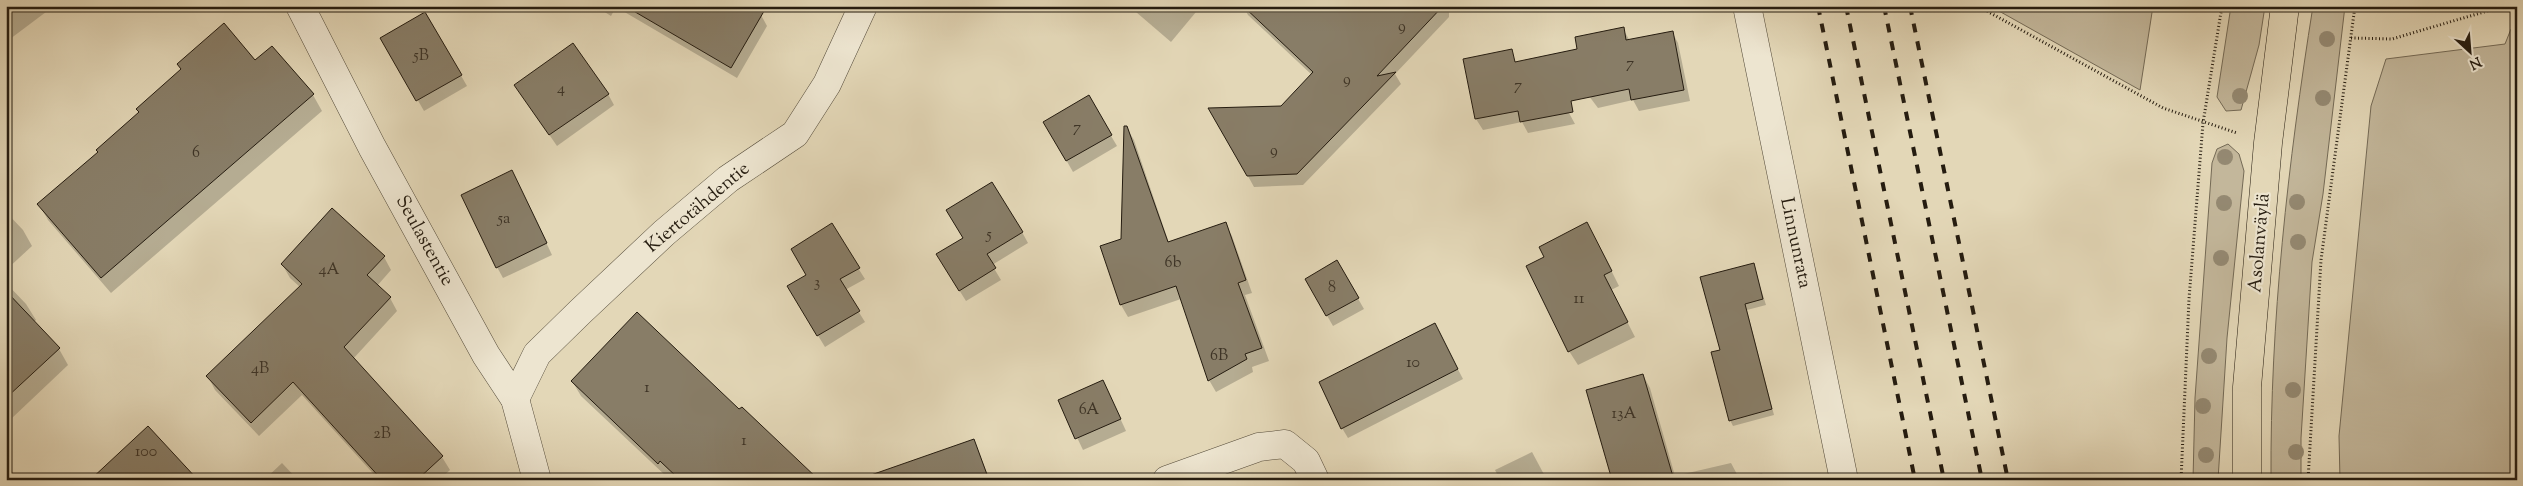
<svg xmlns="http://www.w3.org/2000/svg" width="2523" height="486" viewBox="0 0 2523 486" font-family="'Sorts Mill Goudy',serif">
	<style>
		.green { fill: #c3b79b; stroke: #746a56 }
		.shadow { fill: #0003 }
		.building { fill: #887d67; stroke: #251c10 }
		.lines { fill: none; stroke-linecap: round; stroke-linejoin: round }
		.minor-casing { stroke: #544b3a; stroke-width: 29 }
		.major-casing { stroke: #251c10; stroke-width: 29 }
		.path { stroke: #251c10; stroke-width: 3; stroke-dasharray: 1 2.5; stroke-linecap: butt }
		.minor { stroke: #ede5d0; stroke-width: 28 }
		.major { stroke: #e3d7b7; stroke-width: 28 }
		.rail { stroke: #251c10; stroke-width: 4; stroke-dasharray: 9 9; stroke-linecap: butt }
		.tree { fill: #948972 }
		.labels { text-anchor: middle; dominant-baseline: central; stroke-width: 4.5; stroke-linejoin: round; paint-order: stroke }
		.number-label { font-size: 16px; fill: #3e3426 }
		.street-label { font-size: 19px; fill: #251c10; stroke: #ede5d0 }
	</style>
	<rect width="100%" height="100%" fill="#e3d7b7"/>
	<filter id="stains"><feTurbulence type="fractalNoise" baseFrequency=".004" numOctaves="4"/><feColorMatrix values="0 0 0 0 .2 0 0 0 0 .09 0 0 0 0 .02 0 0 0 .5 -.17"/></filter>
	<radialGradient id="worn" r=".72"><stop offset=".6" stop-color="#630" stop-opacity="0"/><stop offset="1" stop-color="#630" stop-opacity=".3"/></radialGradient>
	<g class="green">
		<polygon points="1990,6 2153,6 2140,90"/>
		<polygon points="2231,6 2265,6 2259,45 2241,110 2226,111 2217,97"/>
		<path d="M2313,6H2345L2323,194L2312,262L2301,438V480H2271C2270,321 2288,163 2313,6Z"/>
		<polygon points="2511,29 2517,31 2517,480 2340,480 2339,436 2371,106 2386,59 2505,44"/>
		<polygon points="2228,144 2239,154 2244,171 2227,338 2218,480 2193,480 2195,398 2212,163 2217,149"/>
	</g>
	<g class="shadow">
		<polygon points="6,6 54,6 6,42"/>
		<polygon points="595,6 746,6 761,15 767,26 737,78 616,7 611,16"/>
		<polygon points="1129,6 1201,6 1171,42"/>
		<polygon points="1243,6 1449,6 1449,17 1395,74 1401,84 1303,185 1254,187 1211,109 1281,107 1312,75 1248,15"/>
		<polygon points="425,13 467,86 424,111 382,38"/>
		<polygon points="1623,29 1630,41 1672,32 1678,43 1690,101 1639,111 1633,100 1598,108 1565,64 1579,50"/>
		<polygon points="1504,52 1569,113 1575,124 1528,133 1522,122 1483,130 1476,119 1465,60"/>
		<polygon points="255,62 313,95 322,111 111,293 48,220 39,204 99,152 182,71 178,64"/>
		<polygon points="515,85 608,94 614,105 557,146"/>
		<polygon points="1088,97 1117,146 1073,172 1045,123"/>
		<polygon points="1126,127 1134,140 1169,243 1225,224 1232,236 1252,293 1245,295 1269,361 1252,367 1253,372 1216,392 1209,380 1181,299 1128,317 1121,305 1101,247 1122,240"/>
		<polygon points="518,183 552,255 503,278 497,267"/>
		<polygon points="6,212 23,230 32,246 6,270"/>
		<polygon points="1022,232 1028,243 992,265 1001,280 966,301 944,266 964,239"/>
		<polygon points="1595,238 1619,286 1611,290 1635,337 1578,365 1569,351"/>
		<polygon points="384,257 391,270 377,286 390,298 397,311 353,359 442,457 450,470 439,480 379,480 302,395 259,436 215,390 208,376 300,287 290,278 282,264"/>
		<polygon points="1337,262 1364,309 1333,326 1306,279"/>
		<polygon points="1753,264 1766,305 1747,310 1774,415 1733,426 1730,420 1721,351"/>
		<polygon points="858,268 865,279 845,290 865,322 825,347 795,298"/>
		<polygon points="6,283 26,304 36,320 34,322 59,349 68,365 11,419 6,415"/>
		<polygon points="1440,335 1463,379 1348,438 1342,428"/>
		<polygon points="1643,375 1650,388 1675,476 1731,463 1739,478 1762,473 1766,480 1628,480"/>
		<polygon points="572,381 740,411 818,480 674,480 669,475 667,477 581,396"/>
		<polygon points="1103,381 1126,431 1083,450 1059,400"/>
		<polygon points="974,441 990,480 876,480"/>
		<polygon points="1532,452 1547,480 1500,480 1495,470"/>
		<polygon points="282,463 298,480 264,480"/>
	</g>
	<g class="building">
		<polygon points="625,6 767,6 731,68"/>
		<polygon points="1243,6 1443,6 1377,76 1396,72 1297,174 1247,176 1208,108 1281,106 1313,72"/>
		<polygon points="425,12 462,75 416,101 380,38"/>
		<polygon points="224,23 255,60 272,46 314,94 101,278 37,204 98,152 96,150 139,112 136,109 181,69 177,64"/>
		<polygon points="1624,27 1626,40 1673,31 1684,90 1631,100 1629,89 1571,101 1573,112 1520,122 1518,111 1475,119 1463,59 1512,49 1515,62 1577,49 1575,37"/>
		<polygon points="573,43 609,94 549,135 514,85"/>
		<polygon points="1089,95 1112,135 1066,161 1043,122"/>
		<polygon points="1124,126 1127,126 1168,242 1226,222 1246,280 1238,283 1262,348 1245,354 1247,359 1208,381 1176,286 1120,305 1100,246 1121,239"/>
		<polygon points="512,170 547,243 496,268 461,195"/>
		<polygon points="992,182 1023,232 987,254 996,268 959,291 936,254 963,238 946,210"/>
		<polygon points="332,208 385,256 367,275 391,297 344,347 443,456 417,480 382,480 293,382 251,423 206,376 302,284 281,264"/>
		<polygon points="1587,222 1612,271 1604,275 1628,322 1568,352 1526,266 1544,257 1539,247"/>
		<polygon points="832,223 860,268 840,279 860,311 817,336 787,286 806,275 791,249"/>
		<polygon points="1337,260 1359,298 1326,316 1305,279"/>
		<polygon points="1754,263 1763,299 1745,304 1772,409 1729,421 1711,352 1720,350 1700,277"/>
		<polygon points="6,291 60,348 6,398"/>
		<polygon points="637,312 739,409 742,407 819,480 680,480 660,461 658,464 571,381"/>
		<polygon points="1435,323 1458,369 1341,429 1319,382"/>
		<polygon points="1643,374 1674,480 1612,480 1586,390"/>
		<polygon points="1103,380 1121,419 1075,439 1058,400"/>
		<polygon points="148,426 198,480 90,480"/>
		<polygon points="974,439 989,480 872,480 871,475"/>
	</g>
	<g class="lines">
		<g class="minor-casing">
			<g id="minor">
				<polyline points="300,6 372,147 486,355 515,399 537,480"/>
				<polyline points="1747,6 1844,480"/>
				<polyline points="515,399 537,354 580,312 664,233 728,179 795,134 827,84 863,6"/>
				<polyline points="1167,480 1259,447 1285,444 1306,461 1315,480"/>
			</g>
		</g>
		<g class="major-casing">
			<polyline id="major" points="2247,480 2247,387 2268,143 2285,6"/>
		</g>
		<g class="path">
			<polyline points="1983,6 1985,10 2163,108 2237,133"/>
			<polyline points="2351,38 2392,39 2504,6 2517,8"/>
			<polyline points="2181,480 2189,299 2203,123 2222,6"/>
			<polyline points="2308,480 2321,260 2355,6"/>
		</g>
		<use href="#minor" class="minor"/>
		<use href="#major" class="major"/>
		<g class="rail">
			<polyline points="1818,6 1915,480"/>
			<polyline points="1846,6 1944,480"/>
			<polyline points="1884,6 1982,480"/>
			<polyline points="1910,6 2008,480"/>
		</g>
	</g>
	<g class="tree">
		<circle cx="2327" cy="39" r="8"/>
		<circle cx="2240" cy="96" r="8"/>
		<circle cx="2323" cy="98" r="8"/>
		<circle cx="2225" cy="157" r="8"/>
		<circle cx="2297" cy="202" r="8"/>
		<circle cx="2224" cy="203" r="8"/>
		<circle cx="2298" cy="242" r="8"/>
		<circle cx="2221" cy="258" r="8"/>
		<circle cx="2209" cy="356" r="8"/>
		<circle cx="2293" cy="390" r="8"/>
		<circle cx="2203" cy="406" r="8"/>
		<circle cx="2296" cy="452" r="8"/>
		<circle cx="2206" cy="455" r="8"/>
	</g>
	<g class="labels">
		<g class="number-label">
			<text x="1402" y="27">9</text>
			<text x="421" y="56">5B</text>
			<text x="1630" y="64">7</text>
			<text x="1347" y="80">9</text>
			<text x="1518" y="86">7</text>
			<text x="561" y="89">4</text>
			<text x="1077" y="128">7</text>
			<text x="1274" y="151">9</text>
			<text x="196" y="153">6</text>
			<text x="504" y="219">5a</text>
			<text x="989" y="235">5</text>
			<text x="1173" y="263">6b</text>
			<text x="329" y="270">4A</text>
			<text x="817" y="283">3</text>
			<text x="1332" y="288">8</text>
			<text x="1579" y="299">11</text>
			<text x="1219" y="356">6B</text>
			<text x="1413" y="363">10</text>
			<text x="260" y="369">4B</text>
			<text x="647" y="388">1</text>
			<text x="1089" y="410">6A</text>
			<text x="1624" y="414">13A</text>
			<text x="382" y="434">2B</text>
			<text x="744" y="441">1</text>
			<text x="146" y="452">100</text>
		</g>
		<g class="street-label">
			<text transform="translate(698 208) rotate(-40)">Kiertotähdentie</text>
			<text transform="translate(424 241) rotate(61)">Seulastentie</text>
			<text transform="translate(1795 243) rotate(78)">Linnunrata</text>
			<text transform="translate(2260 243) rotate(-85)">Asolanväylä</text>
		</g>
	</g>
	<rect width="2523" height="486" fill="none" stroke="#e3d7b7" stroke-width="25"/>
	<rect x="8" y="8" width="2508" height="471" fill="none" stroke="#251c10" stroke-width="2.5"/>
	<rect x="12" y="12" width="2498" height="461" fill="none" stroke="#251c10"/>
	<g transform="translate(2470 52) rotate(154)" stroke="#ede5d0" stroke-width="4" paint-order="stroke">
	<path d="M0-4L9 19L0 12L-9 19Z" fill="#251c10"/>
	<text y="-8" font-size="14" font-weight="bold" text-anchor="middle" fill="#251c10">N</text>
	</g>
	<rect width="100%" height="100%" filter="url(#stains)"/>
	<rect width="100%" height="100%" fill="url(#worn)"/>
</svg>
